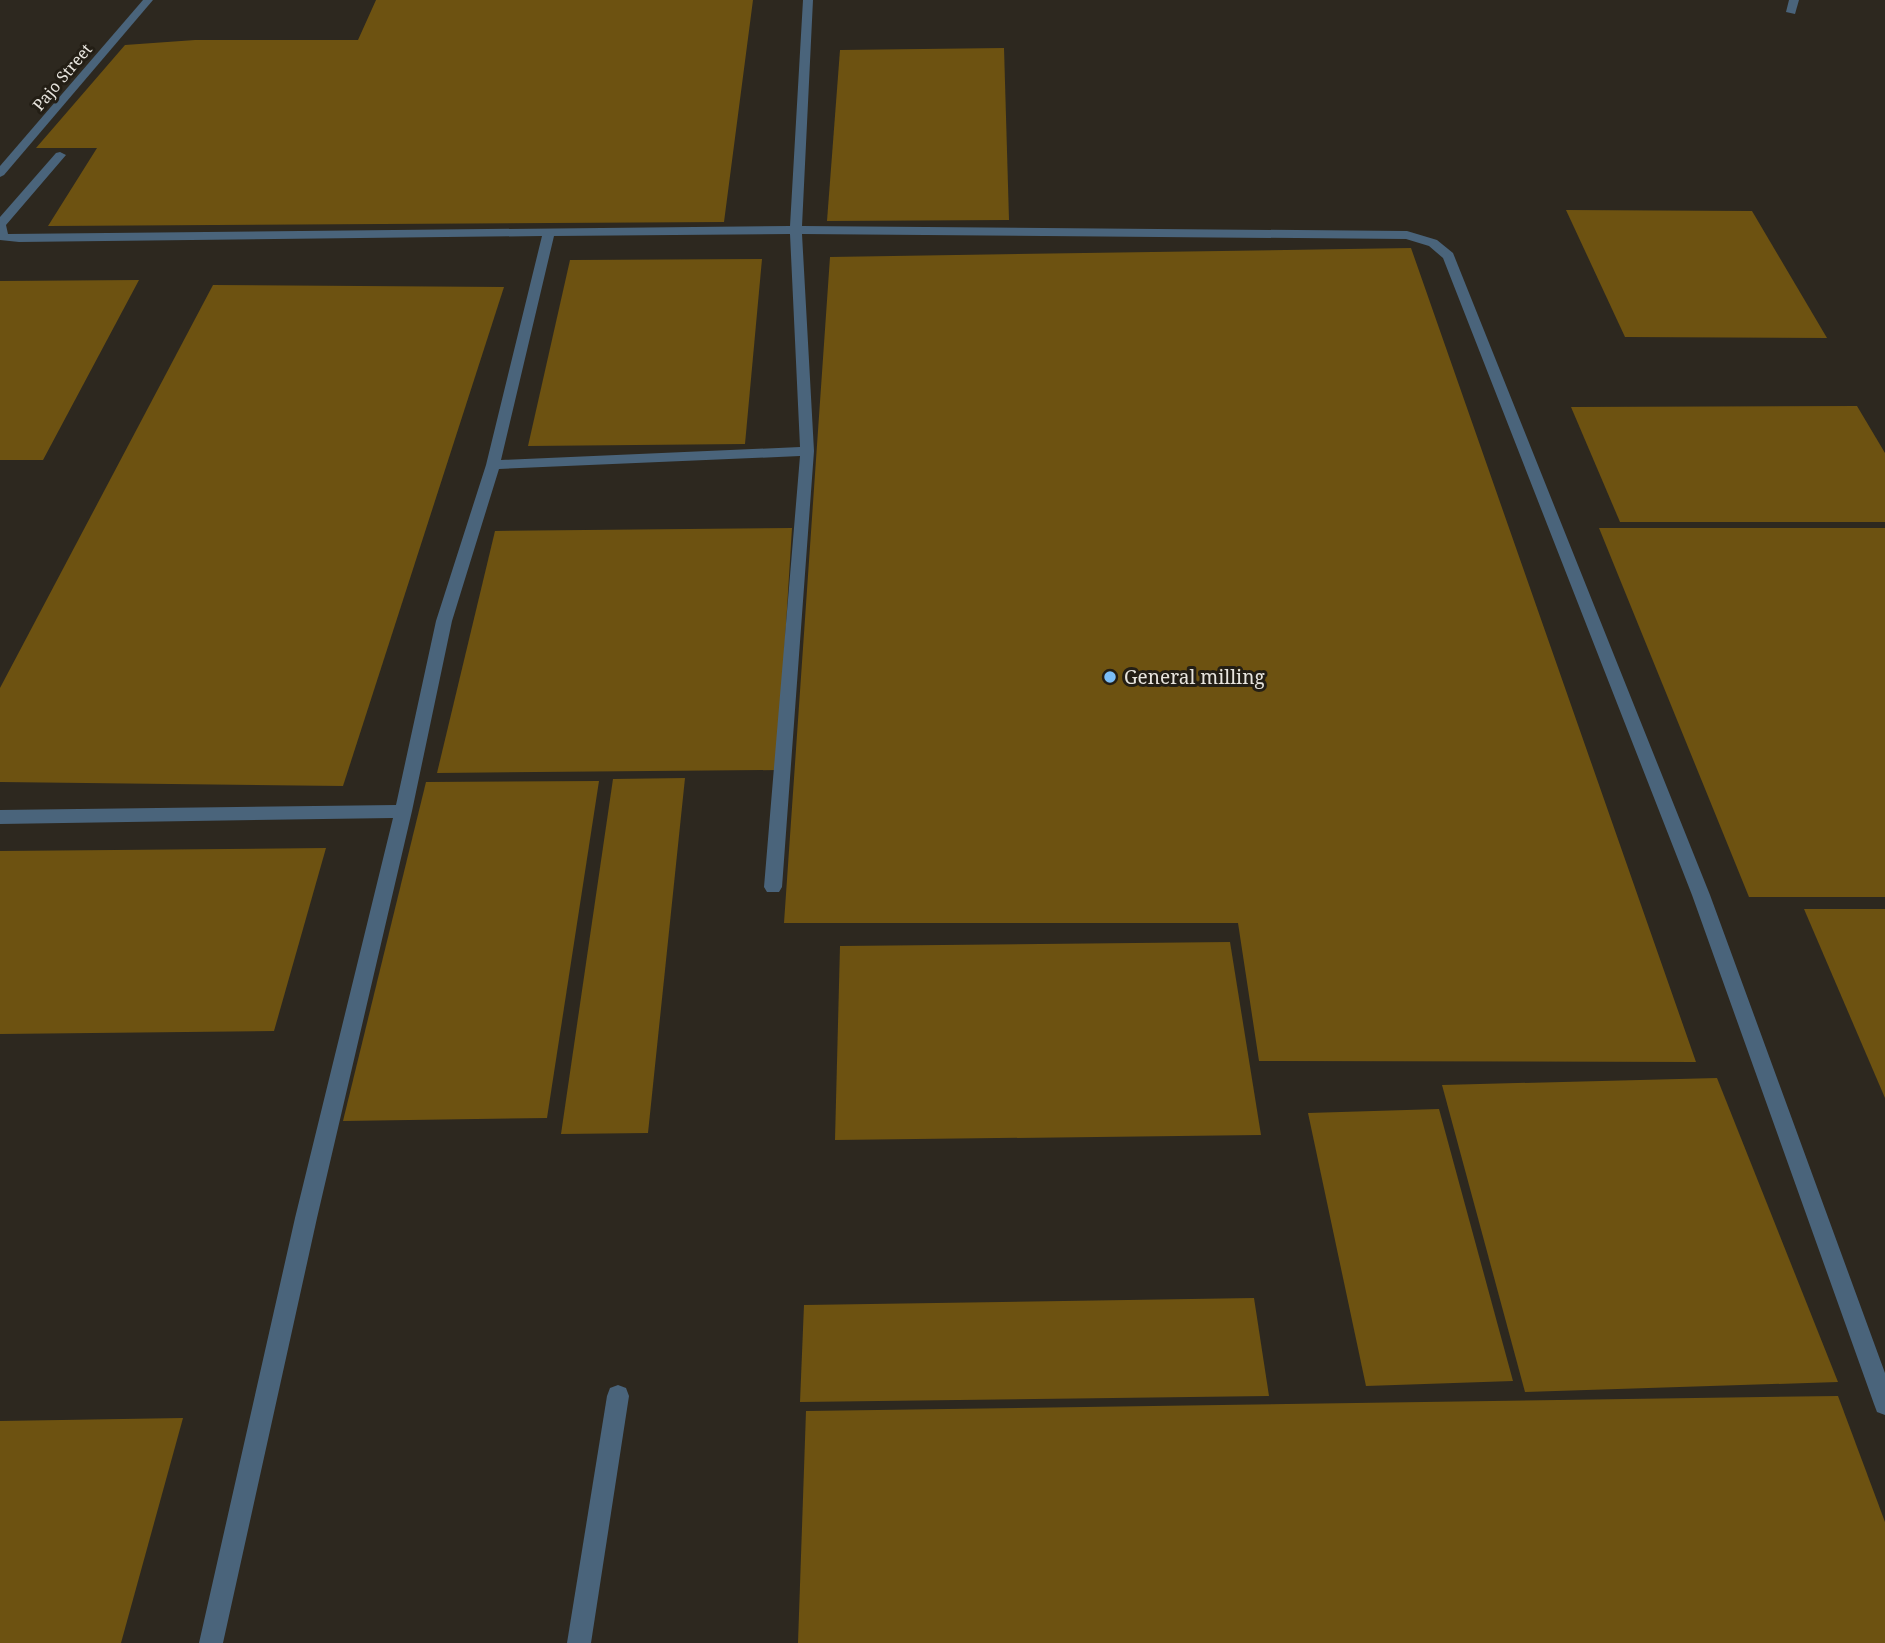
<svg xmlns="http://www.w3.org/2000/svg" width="1885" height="1643" viewBox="0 0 1885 1643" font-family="'Noto Serif',serif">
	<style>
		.building { fill: #6d5211 }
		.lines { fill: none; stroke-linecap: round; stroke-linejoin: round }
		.service { fill: #4a647b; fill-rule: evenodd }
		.minor { fill: #4a647b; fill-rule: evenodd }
		.poi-dot { fill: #7bbef8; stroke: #231e15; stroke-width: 2.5 }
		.labels { text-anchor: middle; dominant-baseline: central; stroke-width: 6; stroke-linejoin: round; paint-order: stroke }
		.far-street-label { font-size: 16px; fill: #e8e5de; stroke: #231e15 }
		.poi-label { font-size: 19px; fill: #e8e5de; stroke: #231e15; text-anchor: start }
	</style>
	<rect width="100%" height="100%" fill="#2d281f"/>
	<g class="building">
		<polygon points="376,0 753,0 724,222 48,226 97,148 36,148 125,45 195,40 358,40"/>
		<polygon points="1004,48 1009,220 827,221 840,50"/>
		<polygon points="1566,210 1752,211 1827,338 1625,337"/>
		<polygon points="1411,248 1696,1062 1259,1061 1238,923 784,923 830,257"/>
		<polygon points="762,259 745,444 528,446 570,260"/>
		<polygon points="139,280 43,460 0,460 0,281"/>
		<polygon points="213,285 504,287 343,786 0,782 0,688"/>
		<polygon points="1857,406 1885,453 1885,522 1620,522 1571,407"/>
		<polygon points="792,528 777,770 437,773 495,531"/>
		<polygon points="1599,528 1885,528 1885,897 1749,897"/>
		<polygon points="685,778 648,1133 561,1134 613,779"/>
		<polygon points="599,781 547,1118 343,1121 426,782"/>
		<polygon points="326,848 274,1031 0,1034 0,851"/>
		<polygon points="1804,909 1885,909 1885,1098"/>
		<polygon points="1230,942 1261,1135 835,1140 840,946"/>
		<polygon points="1717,1078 1838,1382 1525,1392 1442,1085"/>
		<polygon points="1439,1109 1513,1381 1366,1386 1308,1113"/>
		<polygon points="1254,1298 1269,1396 800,1402 804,1305"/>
		<polygon points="1838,1396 1885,1522 1885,1643 798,1643 806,1411"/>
		<polygon points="183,1418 121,1643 0,1643 0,1421"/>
	</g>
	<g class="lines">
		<g class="service">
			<path d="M803,0H813L802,226L1407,231L1437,240L1453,253L1710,895L1885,1373V1415L1877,1412L1874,1404L1692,895L1443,258L1429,246L1406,239L802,234L814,451L782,887L779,892H767L764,887L800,456L499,469L452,621L412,811L317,1218L223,1643H199L295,1218L393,818L0,824V810L396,805L436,621L486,465L542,236L19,242L0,240V217L56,153L60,152L66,155L6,225L8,234L790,226ZM790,234L800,447L501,460L554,236Z"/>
			<polygon points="1789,0 1799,0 1795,14 1786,12"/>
			<polygon points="618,1385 626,1388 629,1396 591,1643 567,1643 607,1396 610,1388"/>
		</g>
		<polygon class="minor" points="143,0 153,0 4,175 0,177 0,166"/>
	</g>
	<circle class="poi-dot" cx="1110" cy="677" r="7"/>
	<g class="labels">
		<g class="far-street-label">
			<text transform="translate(62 77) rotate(-50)">Pajo Street</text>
		</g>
		<g class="poi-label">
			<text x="1124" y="677">General milling</text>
		</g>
	</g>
</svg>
